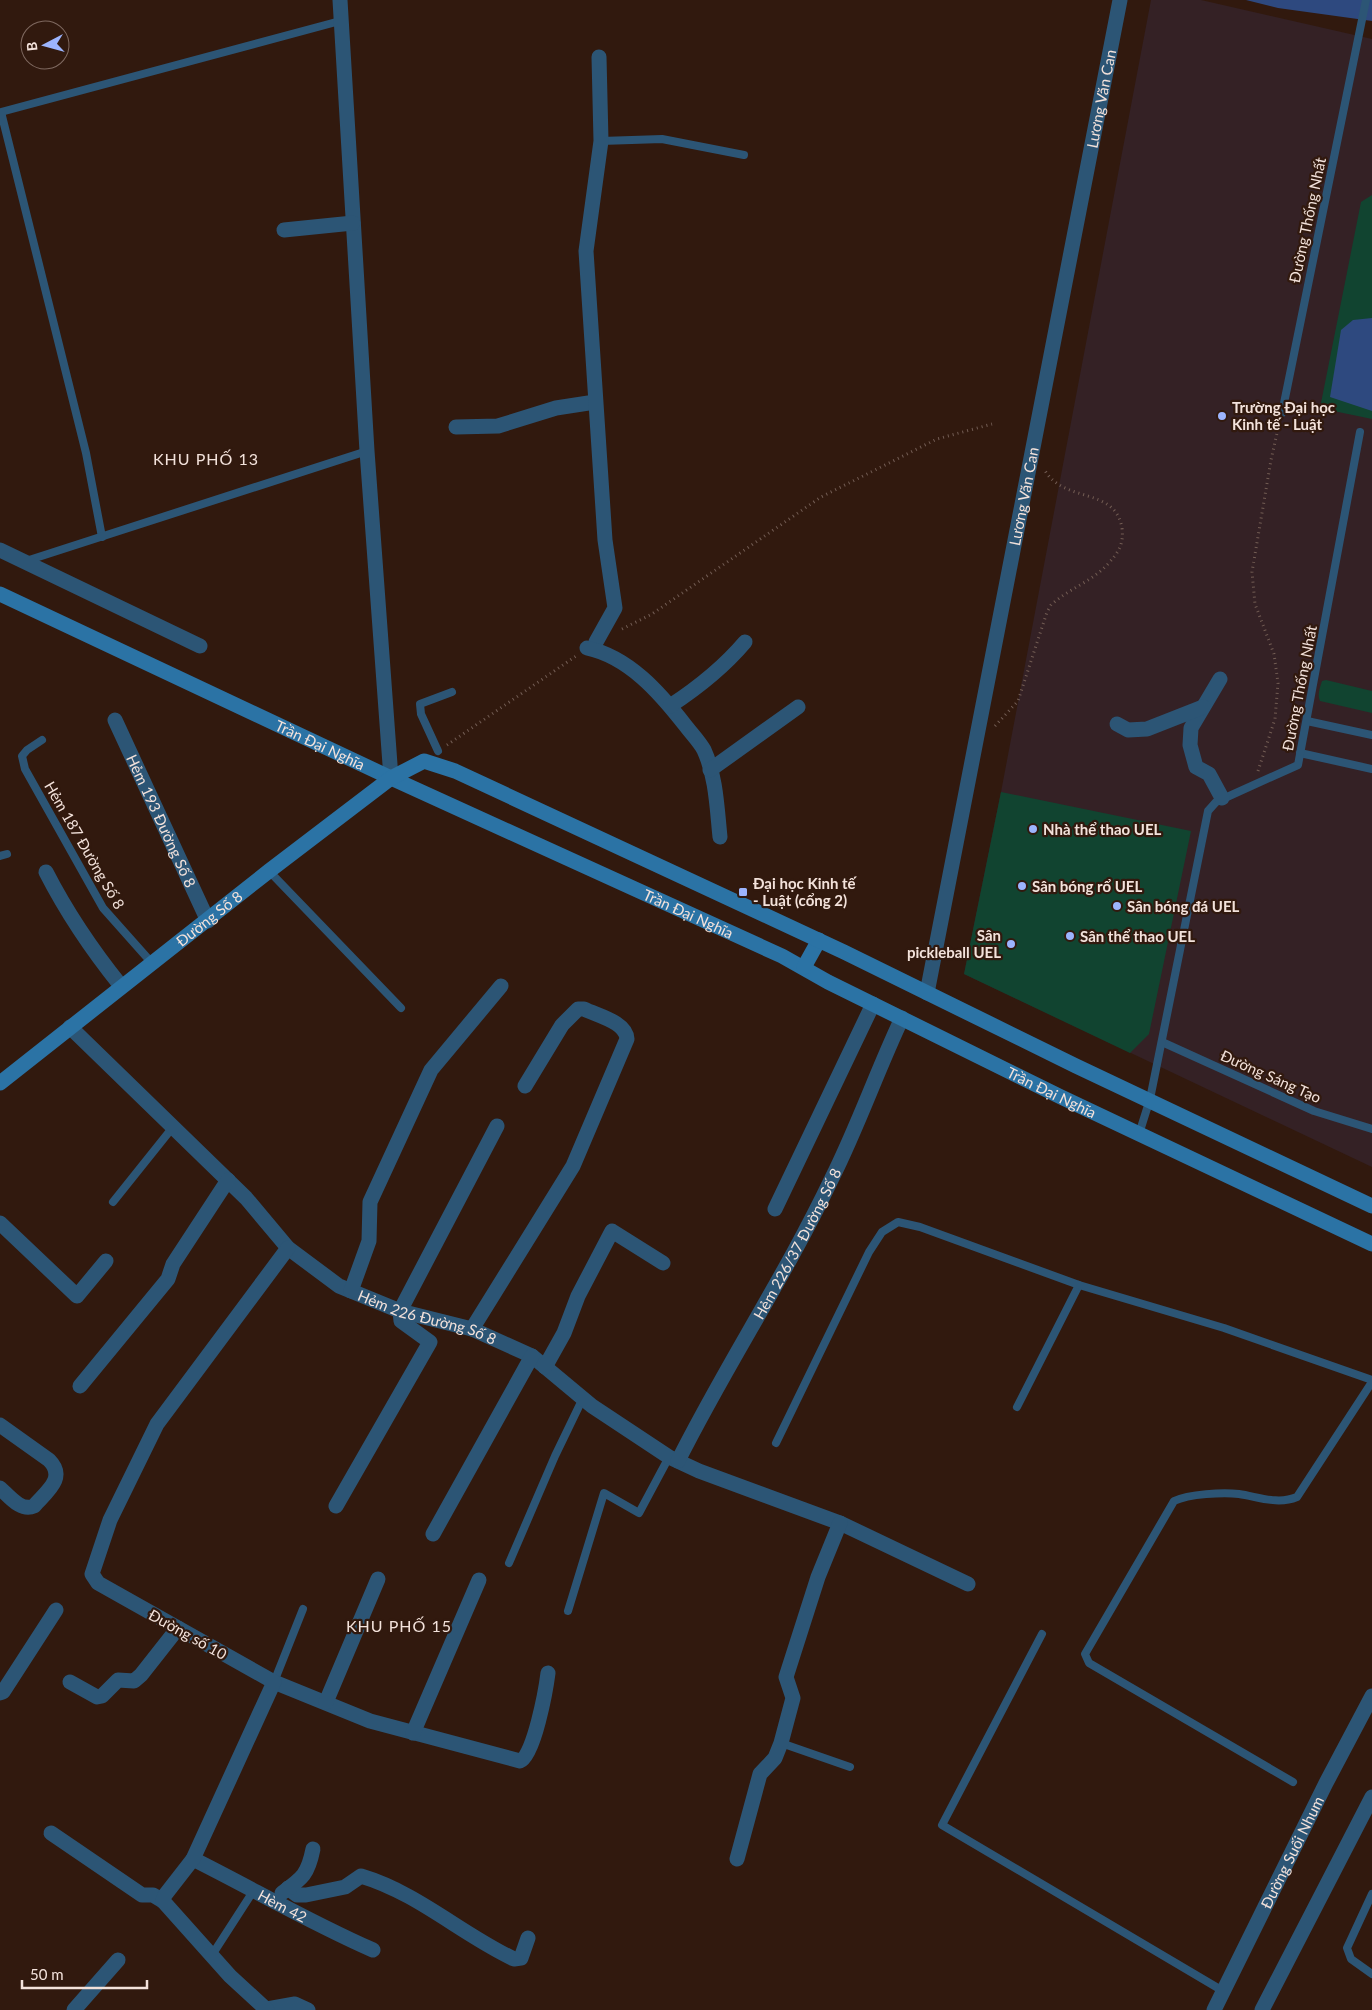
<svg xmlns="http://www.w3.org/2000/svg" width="1372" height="2010" viewBox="0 0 1372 2010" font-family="Lato,sans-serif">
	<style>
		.education { fill: #342125 }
		.green { fill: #114430 }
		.water { fill: #2e497f }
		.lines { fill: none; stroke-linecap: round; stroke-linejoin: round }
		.path { stroke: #735d54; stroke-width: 3; stroke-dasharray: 1 4; stroke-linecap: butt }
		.lane { stroke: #2c5575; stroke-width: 8 }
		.street { stroke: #2c5575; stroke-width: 15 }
		.secondary { stroke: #2b73a5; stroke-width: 15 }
		.poi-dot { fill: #9cb4fd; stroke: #31190e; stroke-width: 2 }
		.labels { text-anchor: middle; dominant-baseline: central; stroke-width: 4.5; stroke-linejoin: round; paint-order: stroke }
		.street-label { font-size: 15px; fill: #f3e2db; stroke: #31190e }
		.poi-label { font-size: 15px; font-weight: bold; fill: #f3e2db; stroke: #31190e; text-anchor: start }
		.neighbourhood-label { font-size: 16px; letter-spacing: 1px; fill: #f3e2db; stroke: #31190e }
	</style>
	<rect width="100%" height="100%" fill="#31190e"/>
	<polygon class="education" points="1151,0 1201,0 1372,39 1372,1167 964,974 1001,792"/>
	<g class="green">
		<polygon points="1372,195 1372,419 1324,409 1321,403 1361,202"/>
		<path d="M1326,680L1372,691V713L1320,701C1317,694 1320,688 1322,681Z"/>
		<polygon points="1001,792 1191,831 1149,1034 1130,1053 964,974"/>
	</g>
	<g class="water">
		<polygon points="1246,0 1372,0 1372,21 1278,8"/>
		<polygon points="1372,318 1372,411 1330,397 1341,330 1353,320"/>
	</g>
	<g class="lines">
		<g class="path">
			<polyline points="622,629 652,614 821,497 937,439 992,424"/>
			<path d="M995,726L1018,701L1047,612L1051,605C1068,589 1091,582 1107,565C1118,553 1124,545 1122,528C1115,486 1063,504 1044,469"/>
			<polyline points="447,745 576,656"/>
			<polyline points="1258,771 1275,719 1278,683 1274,654 1255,604 1252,572 1271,460 1279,424"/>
		</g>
		<g class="lane">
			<polyline points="601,141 662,139 744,155"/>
			<polyline points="1282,413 1366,0"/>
			<polyline points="102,537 86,453 1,112 340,21"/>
			<polyline points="26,561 367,451"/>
			<polyline points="1307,721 1372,735"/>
			<polyline points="42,740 27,750 22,756 25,769 103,908 151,962"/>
			<polyline points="438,751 421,714 420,704 452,692"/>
			<polyline points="1300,753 1372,769"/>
			<polyline points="0,856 7,854"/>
			<polyline points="269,871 401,1008"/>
			<polyline points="1162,1042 1314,1111 1372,1129"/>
			<polyline points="1139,1134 1150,1099 1208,811 1216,802 1298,765 1360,432"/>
			<polyline points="113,1202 173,1127"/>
			<polyline points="1017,1407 1079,1285"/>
			<polyline points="776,1443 869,1252 882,1232 898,1222 920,1227 1079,1285 1224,1328 1372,1380"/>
			<polyline points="509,1563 555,1456 583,1398"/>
			<polyline points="568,1611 604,1493 639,1513 669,1457"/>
			<polyline points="1042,1634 942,1825 1223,1991"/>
			<polyline points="274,1682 303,1609"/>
			<polyline points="781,1743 850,1767"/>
			<path d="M1293,1782L1089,1663L1085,1654L1174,1501C1189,1494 1223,1492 1239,1494C1259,1497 1278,1505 1297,1497L1372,1382"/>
			<polyline points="1372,1894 1347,1948 1351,1959 1372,1974"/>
			<polyline points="212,1955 254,1890"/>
		</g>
		<g class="street">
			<polyline points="340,0 367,451 391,778"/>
			<polyline points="284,230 353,223"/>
			<polyline points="456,427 498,426 556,408 595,402"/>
			<polyline points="0,550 200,646"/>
			<polyline points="596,642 615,608 605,540 586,251 601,141 599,57"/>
			<path d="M587,648C629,657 660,693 685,725C691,733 699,741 704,750C716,776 717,808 720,837"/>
			<polyline points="1220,679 1191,728 1190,745 1196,767 1209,774 1222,798"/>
			<path d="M670,706C699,687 723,668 745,642"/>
			<path id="s1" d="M115,720L208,921"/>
			<polyline points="1117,724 1128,730 1147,729 1203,707"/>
			<polyline points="710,770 798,707"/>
			<path d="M46,872C67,913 92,950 121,986"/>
			<path id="s2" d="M927,993L1120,0"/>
			<path id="s3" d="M70,1027L246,1198L288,1248L339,1286L400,1311L472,1329L532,1356L592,1406L669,1457L699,1471L840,1523L968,1584"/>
			<polyline points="775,1209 873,1004"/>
			<polyline points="0,1223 77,1296 106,1261"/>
			<polyline points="351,1291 369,1241 370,1202 431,1070 501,986"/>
			<path d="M472,1329L573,1166L627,1039C626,1022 598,1016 584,1009H578L562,1025L525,1086"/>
			<polyline points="545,1367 564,1333 578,1296 612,1231 663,1263"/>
			<polyline points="80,1386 168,1279 173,1264 228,1180"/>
			<path d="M0,1425L49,1460C67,1478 46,1492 34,1506C21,1512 9,1496 0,1488"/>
			<path id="s4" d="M678,1461C726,1365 786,1275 832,1178C858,1126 877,1071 902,1018"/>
			<polyline points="336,1506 430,1342 401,1321 400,1311 497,1126"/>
			<polyline points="433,1534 532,1356"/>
			<polyline points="70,1682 97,1697 102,1696 118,1680 134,1681 141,1675 178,1628"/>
			<path d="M274,1682L370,1721L520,1761C534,1756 546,1689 548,1673"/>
			<polyline points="0,1693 3,1692 56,1610"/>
			<polyline points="326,1702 378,1579"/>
			<polyline points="413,1733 479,1580"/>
			<polyline points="51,1833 142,1895 153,1895 163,1901"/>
			<path id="s5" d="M193,1859C253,1889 311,1923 373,1950"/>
			<polyline points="737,1859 760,1774 775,1758 781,1743 793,1698 786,1677 818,1577 840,1523"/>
			<path d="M288,1888L297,1895H306L345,1887L361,1876C418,1893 461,1934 514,1959L521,1958L528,1938"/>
			<path d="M282,1893C303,1878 308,1874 313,1849"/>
			<polyline points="267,2009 295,2004 308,2010"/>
			<polyline points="74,2010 118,1960"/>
			<polyline points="267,2010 230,1976 163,1901 165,1895 193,1859 274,1682 98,1583 92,1574 110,1520 157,1424 288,1248"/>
			<path id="s6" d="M1214,2010L1326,1783L1372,1696"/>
			<polyline points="1262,2010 1372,1797"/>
		</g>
		<g class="secondary">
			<path id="s7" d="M0,594L391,778L782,956L828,982L1061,1097L1372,1244"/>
			<polyline points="804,967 819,940"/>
			<path id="s8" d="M0,1083L269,871L391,778L424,761L455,771L844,952L1076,1066L1372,1206"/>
		</g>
	</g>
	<g class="poi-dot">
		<circle cx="1222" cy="416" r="5"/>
		<circle cx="1033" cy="829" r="5"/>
		<circle cx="1022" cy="886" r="5"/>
		<rect x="738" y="887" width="10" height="10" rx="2.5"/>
		<circle cx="1117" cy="906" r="5"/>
		<circle cx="1070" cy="936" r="5"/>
		<circle cx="1011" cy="944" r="5"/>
	</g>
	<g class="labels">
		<g class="street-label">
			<text stroke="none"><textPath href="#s2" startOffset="911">Lương Văn Can</textPath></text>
			<text transform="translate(1307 220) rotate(-78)">Đường Thống Nhất</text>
			<text stroke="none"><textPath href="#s2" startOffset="506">Lương Văn Can</textPath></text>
			<text transform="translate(1299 688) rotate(-79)">Đường Thống Nhất</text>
			<text stroke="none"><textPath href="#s7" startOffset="354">Trần Đại Nghĩa</textPath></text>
			<text stroke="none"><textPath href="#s1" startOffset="111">Hẻm 193 Đường Số 8</textPath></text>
			<text transform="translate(85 845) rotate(60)">Hẻm 187 Đường Số 8</text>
			<text stroke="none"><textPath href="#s7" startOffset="759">Trần Đại Nghĩa</textPath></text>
			<text stroke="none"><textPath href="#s8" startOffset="266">Đường Số 8</textPath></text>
			<text transform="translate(1271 1076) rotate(24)">Đường Sáng Tạo</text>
			<text stroke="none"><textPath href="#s7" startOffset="1164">Trần Đại Nghĩa</textPath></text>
			<text stroke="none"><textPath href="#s4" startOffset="248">Hẻm 226/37 Đường Số 8</textPath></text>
			<text stroke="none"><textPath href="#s3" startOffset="468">Hẻm 226 Đường Số 8</textPath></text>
			<text transform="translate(188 1634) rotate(29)">Đường số 10</text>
			<text stroke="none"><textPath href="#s6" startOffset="176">Đường Suối Nhum</textPath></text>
			<text stroke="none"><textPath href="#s5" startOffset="101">Hèm 42</textPath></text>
		</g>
		<g class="poi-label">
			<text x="1232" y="407">Trường Đại học<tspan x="1232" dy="17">Kinh tế - Luật</tspan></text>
			<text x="1043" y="829">Nhà thể thao UEL</text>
			<text x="753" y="883">Đại học Kinh tế<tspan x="753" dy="17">- Luật (cổng 2)</tspan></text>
			<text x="1032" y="886">Sân bóng rổ UEL</text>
			<text x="1127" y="906">Sân bóng đá UEL</text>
			<text x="1001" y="935" text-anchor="end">Sân<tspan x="1001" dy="17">pickleball UEL</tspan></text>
			<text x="1080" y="936">Sân thể thao UEL</text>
		</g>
		<g class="neighbourhood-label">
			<text x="206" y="458">KHU PHỐ 13</text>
			<text x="399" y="1625">KHU PHỐ 15</text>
		</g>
	</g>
	<g transform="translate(45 45) rotate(264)"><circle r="24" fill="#31190e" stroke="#7f6960"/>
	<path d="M0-4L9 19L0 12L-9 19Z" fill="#9cb4fd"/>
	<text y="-8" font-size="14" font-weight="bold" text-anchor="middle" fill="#f3e2db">B</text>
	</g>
	<path d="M22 1980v8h125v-8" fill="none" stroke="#f3e2db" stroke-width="2.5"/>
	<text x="30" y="1980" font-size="15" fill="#f3e2db" stroke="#31190e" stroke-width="4" paint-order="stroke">50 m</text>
</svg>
